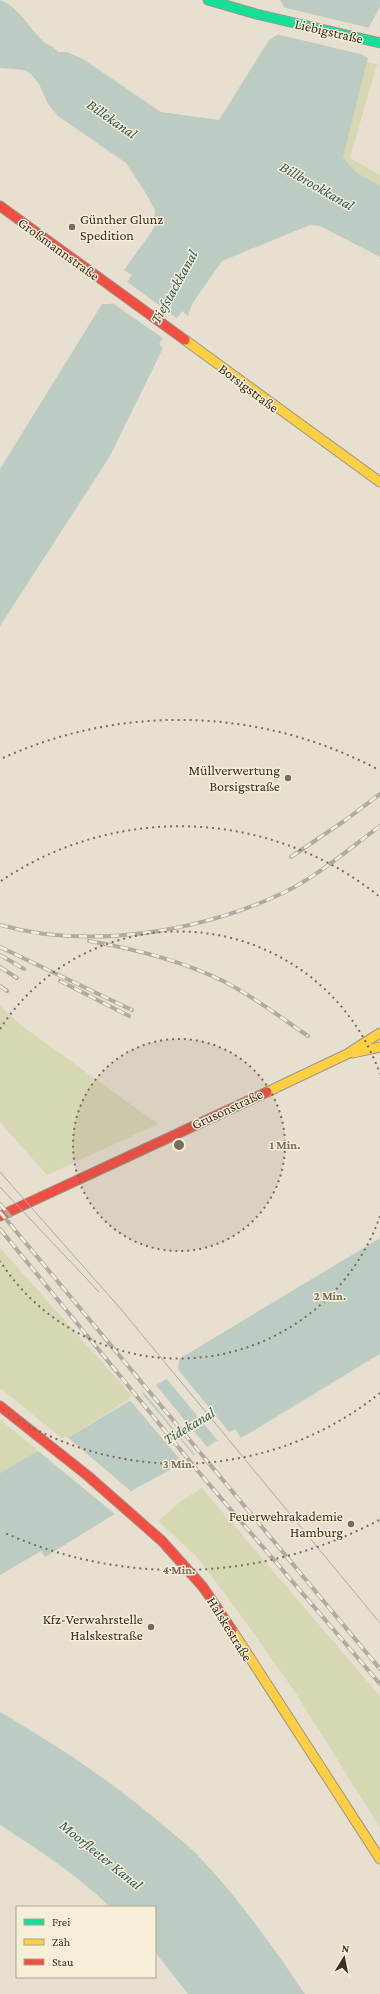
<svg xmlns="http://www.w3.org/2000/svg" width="380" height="1994" viewBox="0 0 380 1994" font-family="'Crimson Pro',serif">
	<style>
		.green { fill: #d6d7b3 }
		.water { fill: #bcccc2 }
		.pier { fill: #e7e0d1 }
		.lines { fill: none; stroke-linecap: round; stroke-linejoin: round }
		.fast-casing { stroke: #9c958a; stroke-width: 11 }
		.slow-casing { stroke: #9c958a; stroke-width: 11 }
		.jam-casing { stroke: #9c958a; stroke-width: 11 }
		.fast { stroke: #16e098; stroke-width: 9 }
		.slow { stroke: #ffcf43; stroke-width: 9 }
		.jam { stroke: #f24e42; stroke-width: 9 }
		.tram { stroke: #afaaa2; stroke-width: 1 }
		.rail-casing { stroke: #afaaa2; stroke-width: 4 }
		.rail { stroke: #f7eed8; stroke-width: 2.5; stroke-dasharray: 8; stroke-linecap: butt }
		.ring { fill: none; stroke: #786c5e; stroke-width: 2; stroke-dasharray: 2 4 }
		.poi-dot { fill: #786c5e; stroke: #f7eed8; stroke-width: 1.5 }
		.labels { text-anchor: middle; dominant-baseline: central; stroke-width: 3; stroke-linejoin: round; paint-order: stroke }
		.street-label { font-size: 14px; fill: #3d2e20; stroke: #f7eed8 }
		.poi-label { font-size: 14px; fill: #3d2e20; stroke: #f7eed8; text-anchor: end }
		.water-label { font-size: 15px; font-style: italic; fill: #2f5d5a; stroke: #f7eed8 }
		.centre { fill: #786c5e; stroke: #f7eed8; stroke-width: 2 }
		.ring-label { font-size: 12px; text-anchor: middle; font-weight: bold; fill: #786c5e; stroke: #f7eed8; stroke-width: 3; stroke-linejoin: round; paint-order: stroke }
	</style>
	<rect width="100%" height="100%" fill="#e7e0d1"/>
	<g class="green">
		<polygon points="367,62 377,64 350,158 380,175 380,186 357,173 343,158"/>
		<polygon points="0,1006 26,1029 158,1124 47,1175 0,1122"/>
		<polygon points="0,1248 133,1397 64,1440 0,1388"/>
		<polygon points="0,1419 38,1451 0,1473"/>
		<polygon points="202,1488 380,1696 380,1828 295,1692 232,1603 196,1556 158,1521 180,1502"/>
	</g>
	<g class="water">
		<path d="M0,0C18,6 30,29 43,41C48,46 54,46 58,52H67L83,59L161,112L219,120L269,40L277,35L284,7L280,0H380V7L369,27L363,55L368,58L343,158L357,173L380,186V257L320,226L310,225L222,261L192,304L188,316L182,311L159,344L163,348L110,456L0,626V469L102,304H111L132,275L124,270L154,228L155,210L145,192L126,163L58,116L48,104L39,84L31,74L24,70L0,68Z"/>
		<polygon points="380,1238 380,1354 241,1438 235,1429 181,1464 131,1491 113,1515 45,1557 41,1551 0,1575 0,1473 38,1451 64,1440 178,1372 179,1359"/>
		<path d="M0,1712C58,1746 113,1782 164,1826C177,1837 191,1847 202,1860C241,1901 273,1947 305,1994H188L155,1952V1907H110C77,1875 39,1850 0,1825Z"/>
	</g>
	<g class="pier">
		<polygon points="282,7 370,28 364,55 276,34"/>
		<polygon points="126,281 178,319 164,339 111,302"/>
		<polygon points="176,1367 231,1434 219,1442 165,1377 176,1371"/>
		<polygon points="154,1383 208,1448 196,1456 142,1390"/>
		<polygon points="140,1391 195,1457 184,1464 128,1398"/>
		<polygon points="66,1436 133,1493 116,1515 37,1450"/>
	</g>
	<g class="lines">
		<g class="fast-casing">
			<polyline id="fast" points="208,0 256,14 380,43"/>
		</g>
		<g class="slow-casing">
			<g id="slow">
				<polyline points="185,340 380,482"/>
				<polyline points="353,1053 380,1047"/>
				<polyline points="267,1092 347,1054 380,1033"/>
				<polyline points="232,1630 380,1859"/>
			</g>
		</g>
		<g class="jam-casing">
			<g id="jam">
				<polyline points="0,206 185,340"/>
				<polyline points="0,1216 267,1092"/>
				<polyline points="0,1406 88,1476 162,1541 203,1587 232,1630"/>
			</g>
		</g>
		<use href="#fast" class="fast"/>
		<use href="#slow" class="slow"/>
		<use href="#jam" class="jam"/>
		<g class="tram">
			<polyline points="0,1172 120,1308 380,1623"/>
			<polyline points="0,1187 99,1292"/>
		</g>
		<g class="rail-casing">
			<g id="rail">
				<polyline points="291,857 347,819 380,794"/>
				<path d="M0,925C89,950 200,932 283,893C318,876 349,849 380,826"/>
				<path d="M89,941C135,949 180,960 223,981C253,996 280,1017 308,1036"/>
				<polyline points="0,947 132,1010"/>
				<polyline points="0,955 24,969"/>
				<polyline points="0,967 17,978"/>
				<polyline points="60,981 129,1016"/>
				<polyline points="0,986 7,991"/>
				<polyline points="0,1204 10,1216"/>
				<polyline points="0,1212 380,1669"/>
				<polyline points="0,1229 197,1470 380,1684"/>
			</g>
		</g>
		<use href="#rail" class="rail"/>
	</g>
	<circle cx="179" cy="1145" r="106" fill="#786c5e" fill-opacity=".12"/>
	<g class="ring">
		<circle cx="179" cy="1145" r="106"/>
		<path d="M380 1216A213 213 0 0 1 0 1261M0 1029A213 213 0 0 1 380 1074"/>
		<path d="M380 1393A319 319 0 0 1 1 1409M1 881A319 319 0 0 1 380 897"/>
		<path d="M379 1520A425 425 0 0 1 3 1532M3 758A425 425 0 0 1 379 770"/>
	</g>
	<g class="poi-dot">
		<circle cx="72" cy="227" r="4"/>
		<circle cx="288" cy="778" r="4"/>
		<circle cx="351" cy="1524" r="4"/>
		<circle cx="151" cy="1627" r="4"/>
	</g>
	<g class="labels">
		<g class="street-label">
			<text transform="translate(329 31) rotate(13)">Liebigstraße</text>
			<text transform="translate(59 249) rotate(36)">Großmannstraße</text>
			<text transform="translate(249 388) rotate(37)">Borsigstraße</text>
			<text transform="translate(227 1109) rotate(-25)">Grusonstraße</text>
			<text transform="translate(230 1629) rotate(58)">Halskestraße</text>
		</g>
		<g class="poi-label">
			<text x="80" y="219" text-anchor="start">Günther Glunz<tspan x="80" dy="16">Spedition</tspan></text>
			<text x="280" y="770">Müllverwertung<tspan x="280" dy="16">Borsigstraße</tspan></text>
			<text x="343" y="1516">Feuerwehrakademie<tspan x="343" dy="16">Hamburg</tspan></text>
			<text x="143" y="1619">Kfz-Verwahrstelle<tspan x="143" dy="16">Halskestraße</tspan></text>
		</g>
		<g class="water-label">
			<text transform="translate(112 119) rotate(35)">Billekanal</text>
			<text transform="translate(317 186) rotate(30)">Billbrookkanal</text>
			<text transform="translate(174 287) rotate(-61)">Tiefstackkanal</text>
			<text transform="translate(189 1426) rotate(-31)">Tidekanal</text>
			<text transform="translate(101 1855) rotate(39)">Moorfleeter Kanal</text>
		</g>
	</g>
	<circle cx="179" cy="1145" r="6" class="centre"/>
	<g class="ring-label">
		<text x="285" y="1149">1 Min.</text>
		<text x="330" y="1300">2 Min.</text>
		<text x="179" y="1468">3 Min.</text>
		<text x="179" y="1574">4 Min.</text>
	</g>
	<rect x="16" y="1906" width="140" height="72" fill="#f7eed8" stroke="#ada18e"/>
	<rect x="24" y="1919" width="20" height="6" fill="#16e098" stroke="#ada18e"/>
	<text x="52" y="1926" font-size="12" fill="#3d2e20">Frei</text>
	<rect x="24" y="1939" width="20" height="6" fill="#ffcf43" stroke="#ada18e"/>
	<text x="52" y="1946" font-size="12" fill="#3d2e20">Zäh</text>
	<rect x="24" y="1959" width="20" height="6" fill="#f24e42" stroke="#ada18e"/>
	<text x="52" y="1966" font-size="12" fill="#3d2e20">Stau</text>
	<g transform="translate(344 1958) rotate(10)" stroke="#f7eed8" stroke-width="3" paint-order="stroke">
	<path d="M0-3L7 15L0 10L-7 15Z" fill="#3d2e20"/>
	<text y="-6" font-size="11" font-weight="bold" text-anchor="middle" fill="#3d2e20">N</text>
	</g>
</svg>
